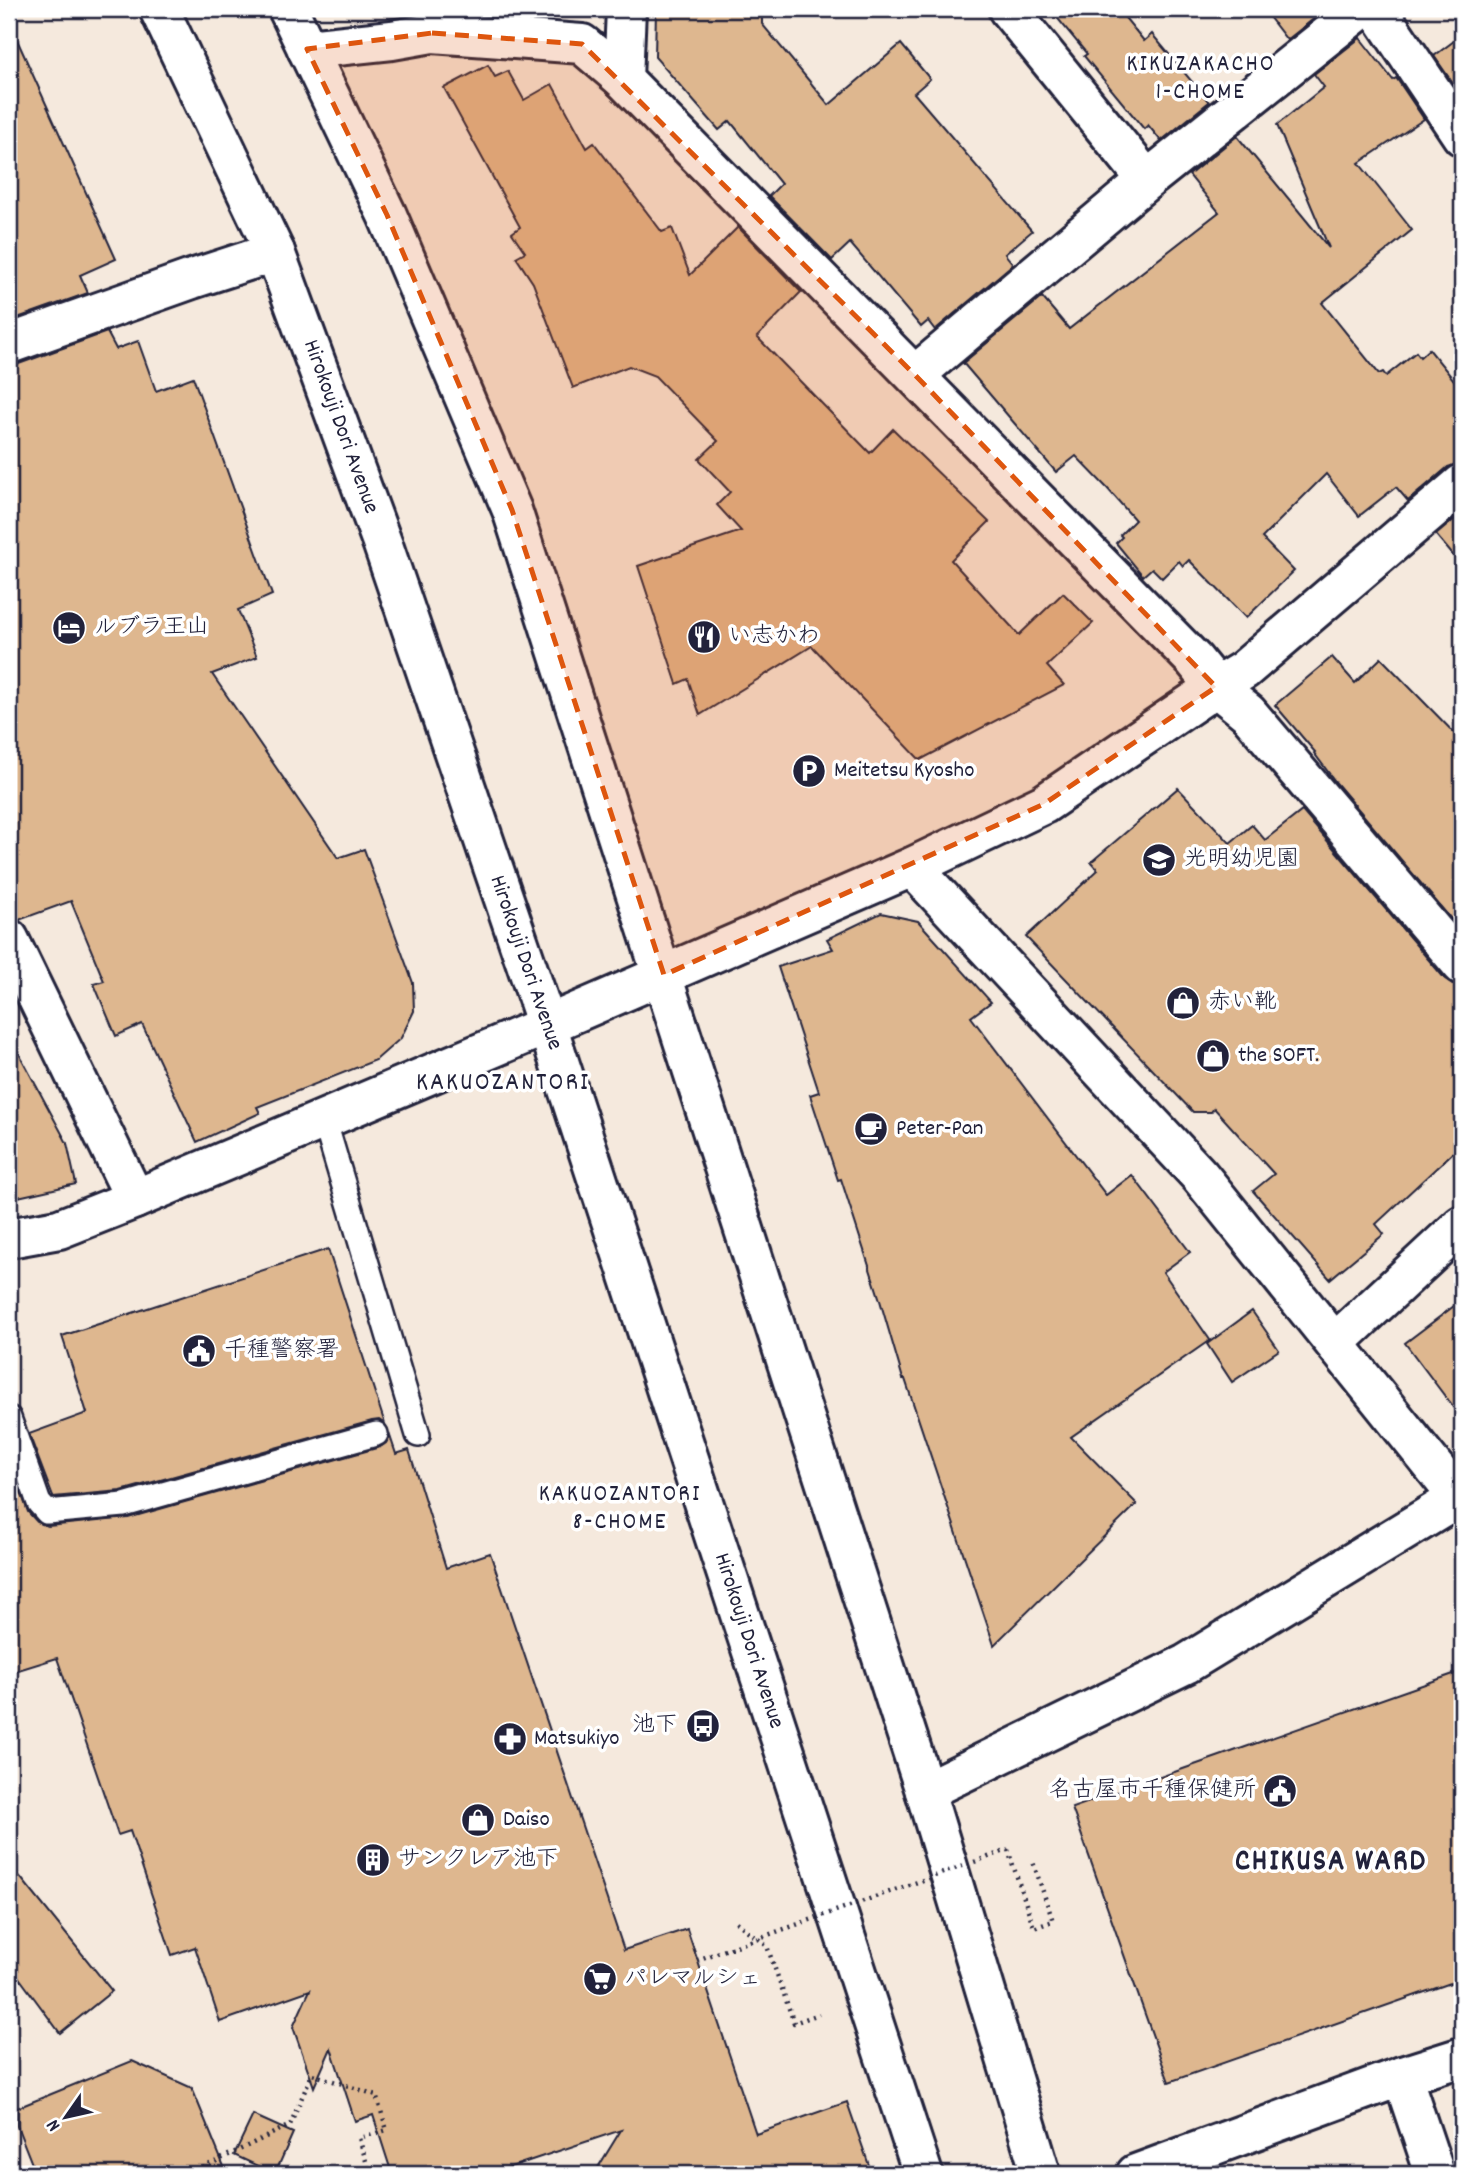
<svg xmlns="http://www.w3.org/2000/svg" width="1471" height="2183" viewBox="0 0 1471 2183" font-family="Dekko,'Klee One',sans-serif">
	<style>
		.building { fill: #deb78f; stroke: #22223b; stroke-width: 2 }
		.lines { fill: none; stroke-linecap: round; stroke-linejoin: round }
		.service-casing { stroke: #22223b; stroke-width: 28 }
		.minor-casing { stroke: #22223b; stroke-width: 44 }
		.primary-casing { stroke: #22223b; stroke-width: 44 }
		.path { stroke: #22223b; stroke-width: 4.5; stroke-dasharray: 2 5; stroke-linecap: butt }
		.service { stroke: #fff; stroke-width: 23 }
		.minor { stroke: #fff; stroke-width: 38 }
		.primary { stroke: #fff; stroke-width: 38 }
		.path-bridge { stroke: #22223b; stroke-width: 4.5; stroke-dasharray: 2 5; stroke-linecap: butt }
		.marked { fill: #de560e; fill-opacity: 0.2; stroke: #de560e; stroke-width: 5; stroke-dasharray: 14 9; stroke-linejoin: round }
		.labels { text-anchor: middle; dominant-baseline: central; stroke-width: 7; stroke-linejoin: round; paint-order: stroke }
		.street-label { font-size: 23px; fill: #22223b; stroke: #fff }
		.poi-label { font-size: 23px; fill: #22223b; stroke: #fff; text-anchor: start }
		.neighbourhood-label { font-size: 24px; letter-spacing: 2px; fill: #22223b; stroke: #fff }
		.quarter-label { font-size: 26px; letter-spacing: 2px; fill: #22223b; stroke: #fff }
		.district-label { font-size: 30px; font-weight: bold; letter-spacing: 2px; fill: #22223b; stroke: #fff }
	</style>
	<rect width="100%" height="100%" fill="#f5e9dd"/>
	<filter id="ink" filterUnits="userSpaceOnUse"><feTurbulence type="fractalNoise" baseFrequency=".0143" numOctaves="2"/><feDisplacementMap in="SourceGraphic" scale="14" xChannelSelector="R" yChannelSelector="G"/><feConvolveMatrix kernelMatrix="1 2 1 2 8 2 1 2 1" color-interpolation-filters="sRGB"/></filter>
	<g filter="url(#ink)">
		<g class="building">
			<polygon points="656,9 762,9 762,24 829,105 901,44 930,79 914,93 1032,231 1005,254 1013,264 935,330 928,321 921,327 850,243 832,260 769,196 781,184 730,121 719,130 655,57"/>
			<polygon points="1050,9 1118,9 1144,41 1152,34 1209,102 1161,141 1148,125 1144,129 1084,56 1087,54"/>
			<polygon points="1263,9 1326,9 1287,40"/>
			<polygon points="9,22 116,259 80,275 88,293 9,321"/>
			<polygon points="1462,35 1462,94 1461,95 1434,56"/>
			<polygon points="1360,38 1393,80 1396,78 1399,82 1424,119 1359,163 1412,230 1322,303 1379,374 1383,372 1386,376 1416,352 1420,357 1429,349 1462,390 1462,463 1448,467 1408,501 1396,487 1359,516 1326,474 1262,538 1294,571 1246,618 1189,560 1183,566 1179,561 1162,578 1152,568 1143,576 1116,543 1122,537 1120,535 1135,520 1107,488 1076,456 1056,472 963,363 1042,297 1069,329 1219,212 1189,175 1237,136 1329,248 1277,125 1324,87 1314,74"/>
			<polygon points="488,65 495,77 508,71 524,100 552,84 587,148 594,143 662,232 672,228 690,275 738,227 801,292 757,337 870,453 893,429 989,522 951,560 1019,635 1063,593 1093,623 1047,666 1064,685 920,760 812,646 700,715 688,679 677,684 638,566 741,531 717,505 730,492 699,459 718,441 655,376 629,366 573,388 533,283 516,257 525,252 512,233 520,227 444,88"/>
			<polygon points="107,332 116,349 138,341 156,391 193,377 272,595 238,610 257,657 212,674 338,858 364,849 413,983 414,1011 401,1038 376,1060 257,1107 260,1113 197,1142 142,1024 116,1036 94,984 104,981 71,901 19,920 9,917 9,365 16,365"/>
			<polygon points="1462,513 1462,566 1436,535"/>
			<polygon points="1332,657 1355,683 1381,658 1462,741 1462,932 1337,784 1314,753 1315,752 1275,705"/>
			<polygon points="1178,788 1230,843 1252,825 1265,840 1302,811 1445,979 1454,985 1462,986 1462,1144 1376,1224 1384,1234 1330,1279 1253,1191 1274,1174 1214,1108 1211,1112 1193,1112 1026,937 1098,870 1091,862"/>
			<polygon points="881,913 918,921 991,1002 971,1017 1106,1195 1132,1175 1190,1252 1163,1272 1210,1340 1071,1437 1137,1504 994,1645 905,1379 903,1379 879,1297 841,1179 838,1180 810,1095 819,1092 778,967 833,949 827,939"/>
			<polygon points="9,1035 67,1143 76,1184 9,1199"/>
			<polygon points="328,1249 385,1424 379,1420 372,1421 121,1491 53,1497 29,1434 87,1413 62,1336"/>
			<polygon points="1462,1300 1462,1419 1405,1343"/>
			<polygon points="1252,1311 1279,1350 1232,1382 1207,1344"/>
			<polygon points="390,1436 396,1454 409,1450 446,1568 490,1553 624,1950 687,1929 756,2134 847,2102 872,2174 594,2174 621,2130 490,2174 392,2174 373,2115 355,2121 331,2048 314,2087 293,2027 310,1990 220,2022 195,1947 172,1955 130,1831 118,1835 57,1658 9,1673 9,1459 28,1512 37,1522 48,1526 128,1518 380,1447 386,1443"/>
			<polygon points="1462,1671 1462,1979 1169,2082 1072,1808"/>
			<polygon points="9,1863 112,1991 60,2033 9,1964"/>
			<polygon points="132,2061 192,2088 227,2174 36,2174 17,2126 17,2108"/>
			<polygon points="253,2115 293,2133 275,2174 234,2155"/>
		</g>
		<g class="lines">
			<g class="service-casing">
				<g id="service">
					<polyline points="324,1119 418,1435"/>
					<polyline points="9,1418 39,1503 47,1512 124,1505 376,1434"/>
				</g>
			</g>
			<g class="minor-casing">
				<g id="minor">
					<polyline points="626,9 623,79 1194,660 1216,687 1248,713 1462,965"/>
					<polyline points="1008,9 1147,180"/>
					<polyline points="1377,9 1462,136"/>
					<polyline points="307,49 392,40 432,33 582,44 623,79"/>
					<polyline points="9,344 192,279 275,252"/>
					<polyline points="915,375 1147,180 1361,9"/>
					<polyline points="912,867 1200,1176 1462,1502"/>
					<polyline points="9,939 135,1199"/>
					<polyline points="9,1238 59,1229 135,1199 547,1025 912,867 1044,804 1216,687 1244,670 1462,484"/>
					<polyline points="1335,1343 1462,1225"/>
					<polyline points="925,1791 1186,1664 1460,1497"/>
					<polyline points="1402,2076 1435,2174"/>
					<polyline points="1136,2174 1402,2076 1462,2057"/>
				</g>
			</g>
			<g class="primary-casing">
				<g id="primary">
					<polyline points="159,9 275,252 383,545 547,1025 923,2174"/>
					<polyline points="288,9 387,215 512,510 925,1791 1041,2174"/>
				</g>
			</g>
			<g class="path">
				<polyline points="1008,1850 1034,1928 1053,1921 1033,1862"/>
				<polyline points="736,1922 767,1946 794,2023 819,2014"/>
				<polyline points="190,2174 290,2125 312,2074 376,2095 387,2130 359,2138 370,2174"/>
			</g>
			<use href="#service" class="service"/>
			<use href="#minor" class="minor"/>
			<use href="#primary" class="primary"/>
			<polyline class="path-bridge" points="697,1960 1008,1850"/>
		</g>
	</g>
	<path class="marked" d="M432,33L582,44L915,375L1216,687L1044,804L664,975L512,510L387,215L307,49Z"/>
	<defs>
		<g id="hotel-disc" transform="scale(1.75)"><circle r="9.5" fill="#22223b" stroke="#fff"/><path d="M-6-4.5h1.5V1H6V5H4.5V3h-9V5H-6ZM-4 0a1.8 1.8 0 1 1 3.6 0ZM.5 0V-2.5h3Q6-2.5 6 0Z" fill="#fff"/></g>
		<g id="restaurant-disc" transform="scale(1.75)"><circle r="9.5" fill="#22223b" stroke="#fff"/><path d="M-5-6h1v4h1v-4h1v4h1v-4h1v5L-1.5 .5V6h-2V.5L-5-1ZM5-6V6H3V1.5H1.5Q1.5-4 5-6Z" fill="#fff"/></g>
		<g id="parking-disc" transform="scale(1.75)"><circle r="9.5" fill="#22223b" stroke="#fff"/><path d="M-3.5-5.5H1a3.5 3.5 0 0 1 0 7H-1V5.5H-3.5ZM-1-3.4V-.6H.8a1.4 1.4 0 0 0 0-2.8Z" fill="#fff"/></g>
		<g id="school-disc" transform="scale(1.75)"><circle r="9.5" fill="#22223b" stroke="#fff"/><path d="M0-5L7-2L0 1L-7-2ZM-4 1L0 2.5L4 1V4Q0 6-4 4Z" fill="#fff"/></g>
		<g id="shop-disc" transform="scale(1.75)"><circle r="9.5" fill="#22223b" stroke="#fff"/><path d="M-5-2.5h2.3a2.7 3.5 0 0 1 5.4 0H5L5.5 6h-11ZM-1.5-2.5h3a1.5 2.3 0 0 0-3 0Z" fill="#fff"/></g>
		<g id="cafe-disc" transform="scale(1.75)"><circle r="9.5" fill="#22223b" stroke="#fff"/><path d="M-5.5-4.5H6V0H3Q3 3.5 0 3.5H-2.5Q-5.5 3.5-5.5 0ZM3-3.2v2h1.7v-2ZM-6 4.5H4V6H-6Z" fill="#fff"/></g>
		<g id="civic-disc" transform="scale(1.75)"><circle r="9.5" fill="#22223b" stroke="#fff"/><path d="M-.6-6.5H3V-4.5H.6V-3L4-1V1h2V6H-6V1h2V-1L-.6-3ZM-1.2 2.5V6h2.4V2.5Z" fill="#fff"/></g>
		<g id="bus-disc" transform="scale(1.75)"><circle r="9.5" fill="#22223b" stroke="#fff"/><path d="M-5-6H5V4H4V6H2V4H-2V6H-4V4H-5ZM-3.5-4V0h7V-4ZM-3.5 1.2v1.5H-2V1.2ZM2 1.2v1.5H3.5V1.2Z" fill="#fff"/></g>
		<g id="pharmacy-disc" transform="scale(1.75)"><circle r="9.5" fill="#22223b" stroke="#fff"/><path d="M-2-6h4v4h4v4h-4v4h-4v-4h-4v-4h4Z" fill="#fff"/></g>
		<g id="building-disc" transform="scale(1.75)"><circle r="9.5" fill="#22223b" stroke="#fff"/><path d="M-4-6H4V6H1V3H-1V6H-4ZM-2.5-4.3h1.7v1.8h-1.7ZM.8-4.3h1.7v1.8H.8ZM-2.5-1h1.7V.8h-1.7ZM.8-1h1.7V.8H.8Z" fill="#fff"/></g>
		<g id="supermarket-disc" transform="scale(1.75)"><circle r="9.5" fill="#22223b" stroke="#fff"/><path d="M-6-5.5h2.5l.6 2H6L4.5 2H-2.5L-4.4-4H-6ZM-1.5 3.2a1.3 1.3 0 1 0 .1 0ZM3 3.2a1.3 1.3 0 1 0 .1 0Z" fill="#fff"/></g>
	</defs>
	<g fill-rule="evenodd">
		<use href="#hotel-disc" x="69" y="628"/>
		<use href="#restaurant-disc" x="704" y="637"/>
		<use href="#parking-disc" x="809" y="771"/>
		<use href="#school-disc" x="1159" y="860"/>
		<use href="#shop-disc" x="1183" y="1003"/>
		<use href="#shop-disc" x="1213" y="1056"/>
		<use href="#cafe-disc" x="871" y="1129"/>
		<use href="#civic-disc" x="199" y="1351"/>
		<use href="#bus-disc" x="703" y="1726"/>
		<use href="#pharmacy-disc" x="510" y="1739"/>
		<use href="#civic-disc" x="1280" y="1791"/>
		<use href="#shop-disc" x="478" y="1820"/>
		<use href="#building-disc" x="373" y="1860"/>
		<use href="#supermarket-disc" x="600" y="1979"/>
	</g>
	<g class="labels">
		<g class="street-label">
			<text transform="translate(340 427) rotate(70)">Hirokouji Dori Avenue</text>
			<text transform="translate(525 963) rotate(71)">Hirokouji Dori Avenue</text>
			<text transform="translate(748 1641) rotate(72)">Hirokouji Dori Avenue</text>
		</g>
		<g class="poi-label">
			<text x="94" y="628">ルブラ王山</text>
			<text x="728" y="637">い志かわ</text>
			<text x="834" y="771">Meitetsu Kyosho</text>
			<text x="1184" y="860">光明幼児園</text>
			<text x="1208" y="1003">赤い靴</text>
			<text x="1238" y="1056">the SOFT.</text>
			<text x="896" y="1129">Peter-Pan</text>
			<text x="224" y="1351">千種警察署</text>
			<text x="678" y="1726" text-anchor="end">池下</text>
			<text x="534" y="1739">Matsukiyo</text>
			<text x="1256" y="1791" text-anchor="end">名古屋市千種保健所</text>
			<text x="503" y="1820">Daiso</text>
			<text x="398" y="1860">サンクレア池下</text>
			<text x="624" y="1979">パレマルシェ</text>
		</g>
		<g class="neighbourhood-label">
			<text x="1201" y="65">KIKUZAKACHO<tspan x="1201" dy="28">1-CHOME</tspan></text>
			<text x="620" y="1495">KAKUOZANTORI<tspan x="620" dy="28">8-CHOME</tspan></text>
		</g>
		<g class="quarter-label">
			<text x="503" y="1083">KAKUOZANTORI</text>
		</g>
		<g class="district-label">
			<text x="1331" y="1863">CHIKUSA WARD</text>
		</g>
	</g>
	<rect width="1471" height="2183" fill="none" stroke="#fff" stroke-width="35"/>
	<rect x="18" y="18" width="1436" height="2148" fill="none" stroke="#22223b" stroke-width="2.5" filter="url(#ink)"/>
	<g transform="translate(66 2117) rotate(236)" stroke="#ffffff" stroke-width="5" paint-order="stroke">
	<path d="M0-5L12 26L0 18L-12 26Z" fill="#22223b"/>
	<text y="-10" font-size="19" font-weight="bold" text-anchor="middle" fill="#22223b">N</text>
	</g>
</svg>
